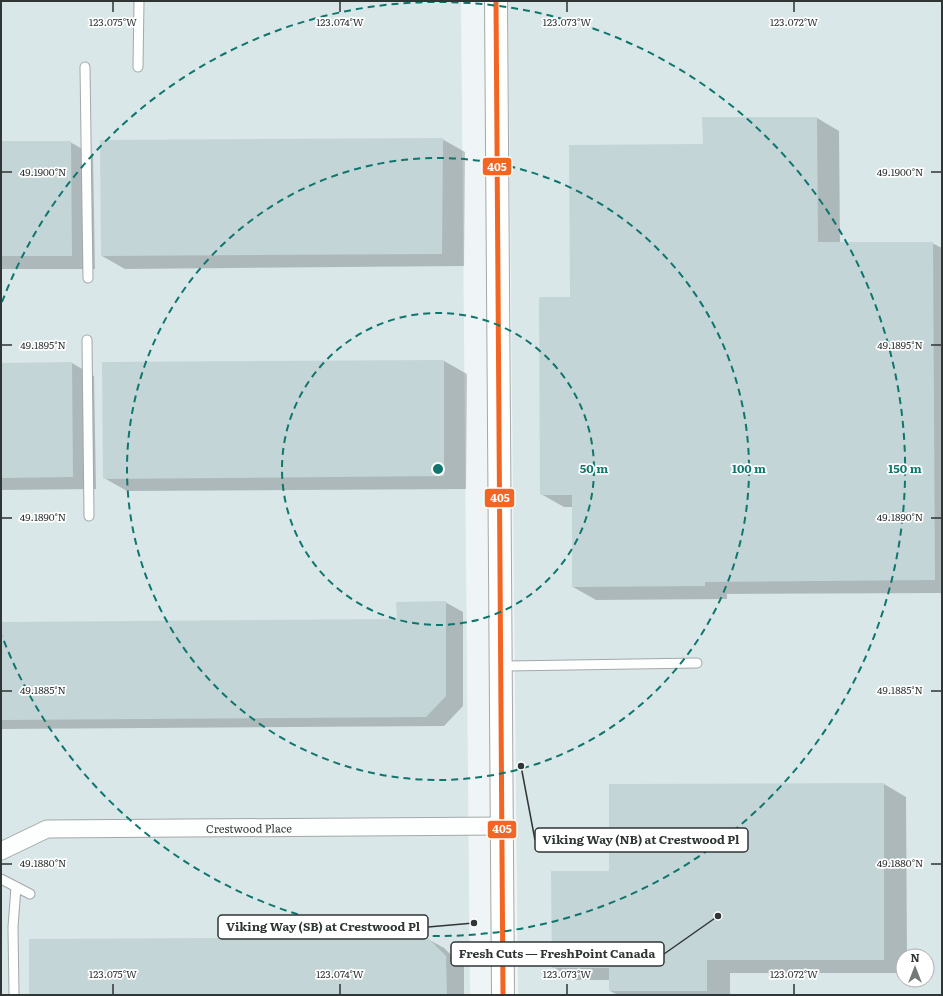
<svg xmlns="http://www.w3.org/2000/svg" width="943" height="996" viewBox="0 0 943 996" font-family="Literata,serif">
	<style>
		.built { fill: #d9e7e9; fill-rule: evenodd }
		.shadow { fill: #0003 }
		.building { fill: #c4d5d7 }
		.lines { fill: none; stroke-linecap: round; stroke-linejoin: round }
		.service-casing { stroke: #a4a8a9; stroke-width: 11 }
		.minor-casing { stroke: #a4a8a9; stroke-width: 19 }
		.tertiary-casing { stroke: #a4a8a9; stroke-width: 24 }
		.service { stroke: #fdfefe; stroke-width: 9 }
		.minor { stroke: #fdfefe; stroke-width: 17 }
		.tertiary { stroke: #fdfefe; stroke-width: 22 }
		.bus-1-casing { stroke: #fff; stroke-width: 8 }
		.bus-1 { stroke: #f26522; stroke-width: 5 }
		.ticks { fill: none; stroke: #303535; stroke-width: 1.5 }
		.ring { fill: none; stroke: #0f766e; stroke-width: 2; stroke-dasharray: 7 5 }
		.labels { text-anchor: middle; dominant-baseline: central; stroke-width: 3.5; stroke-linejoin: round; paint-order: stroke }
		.street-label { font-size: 11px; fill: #303535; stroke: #fff }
		.ticks-label { font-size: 10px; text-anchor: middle; fill: #303535; stroke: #fff; stroke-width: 3.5; stroke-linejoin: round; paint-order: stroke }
		.centre { fill: #0f766e; stroke: #fff; stroke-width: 2 }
		.ring-label { font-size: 12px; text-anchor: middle; font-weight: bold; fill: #0f766e; stroke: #fff; stroke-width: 3.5; stroke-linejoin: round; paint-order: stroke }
		.leader { fill: none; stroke: #303535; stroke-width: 1.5 }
		.callout-dot { fill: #303535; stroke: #fff; stroke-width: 1.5 }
		.callout { fill: #fff; stroke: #303535; stroke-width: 1.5 }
		.callout-label { font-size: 12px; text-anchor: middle; font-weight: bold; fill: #303535 }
		.line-badge { stroke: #fff; stroke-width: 1.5 }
		.badge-label { font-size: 11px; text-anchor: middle; font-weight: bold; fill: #fff }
	</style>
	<rect width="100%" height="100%" fill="#eff5f6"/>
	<g class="built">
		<polygon points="1,1 461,1 470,995 1,995"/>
		<path d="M508,1H942V995H518ZM903,956H927V980H903Z"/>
	</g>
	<g class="shadow">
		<polygon points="817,118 839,131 840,243 932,243 942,248 942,593 727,594 727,599 596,600 573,587 573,507 564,507 541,494 571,298 704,145"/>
		<polygon points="442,139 465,152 464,266 125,269 102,256"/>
		<polygon points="1,142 70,142 93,155 95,269 1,269"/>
		<polygon points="444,361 467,374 466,489 127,491 104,478"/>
		<polygon points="72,363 94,376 96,489 1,490 1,364"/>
		<polygon points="445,602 463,612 463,706 444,726 1,729 1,623 398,620"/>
		<polygon points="884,784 906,797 907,956 903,956 903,973 730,973 730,995 618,995 610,991 610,980 575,980 553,967 610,872"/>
		<polygon points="426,938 444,948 464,967 464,995 30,995"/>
	</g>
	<g class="building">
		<polygon points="702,117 817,117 818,242 933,242 935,580 705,582 705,586 572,587 572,495 540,495 539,297 570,297 569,145 703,144"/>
		<polygon points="443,138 442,254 101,256 100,140"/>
		<polygon points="1,141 71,141 72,256 1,256"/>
		<polygon points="444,360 444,476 103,479 102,362"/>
		<polygon points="72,362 73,477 1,478 1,363"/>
		<polygon points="446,601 446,696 426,717 1,720 1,622 397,619 396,602"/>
		<polygon points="884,783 884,960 707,960 707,991 609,991 609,968 552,968 551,871 609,871 609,784"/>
		<polygon points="427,937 446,956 447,995 29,995 29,939"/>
	</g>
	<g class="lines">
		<g class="service-casing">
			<g id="service">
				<polyline points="85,67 88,278"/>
				<polyline points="138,67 139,1"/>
				<polyline points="87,340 89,516"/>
				<polyline points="501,666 697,663"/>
				<polyline points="1,879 30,894"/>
				<polyline points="14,995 13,927 16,887"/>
			</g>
		</g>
		<g class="minor-casing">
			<g id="minor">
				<path id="s1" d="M1,851L47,829L502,826"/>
			</g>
		</g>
		<g class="tertiary-casing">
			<polyline id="tertiary" points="496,1 503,995"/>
		</g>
		<use href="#service" class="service"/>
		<use href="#minor" class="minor"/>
		<use href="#tertiary" class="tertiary"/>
		<g class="bus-1-casing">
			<polyline id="bus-1" points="496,1 503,995"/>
		</g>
		<use href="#bus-1" class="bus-1"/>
	</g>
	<path class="ticks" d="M113,2V12M340,2V12M567,2V12M794,2V12M2,172H12M931,172H941M2,345H12M931,345H941M2,518H12M931,518H941M2,691H12M931,691H941M2,864H12M931,864H941M113,984V994M340,984V994M567,984V994M794,984V994"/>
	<g class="ring">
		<circle cx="438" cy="469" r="156"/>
		<circle cx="438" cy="469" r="311"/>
		<path d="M2 302A467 467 0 1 1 2 636"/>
	</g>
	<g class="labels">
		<g class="street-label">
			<text stroke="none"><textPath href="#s1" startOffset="253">Crestwood Place</textPath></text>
		</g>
	</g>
	<g class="ticks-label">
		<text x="113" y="26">123.075°W</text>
		<text x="340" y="26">123.074°W</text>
		<text x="567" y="26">123.073°W</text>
		<text x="794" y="26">123.072°W</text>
		<text x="43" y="176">49.1900°N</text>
		<text x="900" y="176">49.1900°N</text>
		<text x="43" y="349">49.1895°N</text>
		<text x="900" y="349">49.1895°N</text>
		<text x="43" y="521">49.1890°N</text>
		<text x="900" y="521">49.1890°N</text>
		<text x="43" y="694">49.1885°N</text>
		<text x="900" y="694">49.1885°N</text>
		<text x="43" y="867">49.1880°N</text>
		<text x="900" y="867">49.1880°N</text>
		<text x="113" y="978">123.075°W</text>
		<text x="340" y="978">123.074°W</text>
		<text x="567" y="978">123.073°W</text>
		<text x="794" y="978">123.072°W</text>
	</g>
	<circle cx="438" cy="469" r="6" class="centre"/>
	<g class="ring-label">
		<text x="594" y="473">50 m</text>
		<text x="749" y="473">100 m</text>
		<text x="905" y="473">150 m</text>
	</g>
	<path class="leader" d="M521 766L535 840M474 923L428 927M718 916L664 954"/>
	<g class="callout-dot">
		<circle cx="521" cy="766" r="4"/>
		<circle cx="474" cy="923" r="4"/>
		<circle cx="718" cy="916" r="4"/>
	</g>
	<g class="callout">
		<rect x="535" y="828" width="213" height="24" rx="4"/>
		<rect x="218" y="915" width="210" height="24" rx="4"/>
		<rect x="451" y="942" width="213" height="24" rx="4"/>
	</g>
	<g class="callout-label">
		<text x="641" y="844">Viking Way (NB) at Crestwood Pl</text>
		<text x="323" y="931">Viking Way (SB) at Crestwood Pl</text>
		<text x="557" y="958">Fresh Cuts — FreshPoint Canada</text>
	</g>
	<g class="line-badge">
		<rect x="482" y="157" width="30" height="19" rx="4" fill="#f26522"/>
		<rect x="484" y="488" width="31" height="20" rx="4" fill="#f26522"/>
		<rect x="487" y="820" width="30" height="19" rx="4" fill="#f26522"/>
	</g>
	<g class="badge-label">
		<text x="497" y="171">405</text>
		<text x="500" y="502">405</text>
		<text x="502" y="833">405</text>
	</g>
	<rect width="943" height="996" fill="none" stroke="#303535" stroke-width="4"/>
	<g transform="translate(915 968)"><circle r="19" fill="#ffffff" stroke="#acaeae"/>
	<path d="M0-3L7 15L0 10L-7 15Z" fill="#737879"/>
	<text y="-6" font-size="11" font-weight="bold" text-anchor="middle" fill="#303535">N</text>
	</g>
</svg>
